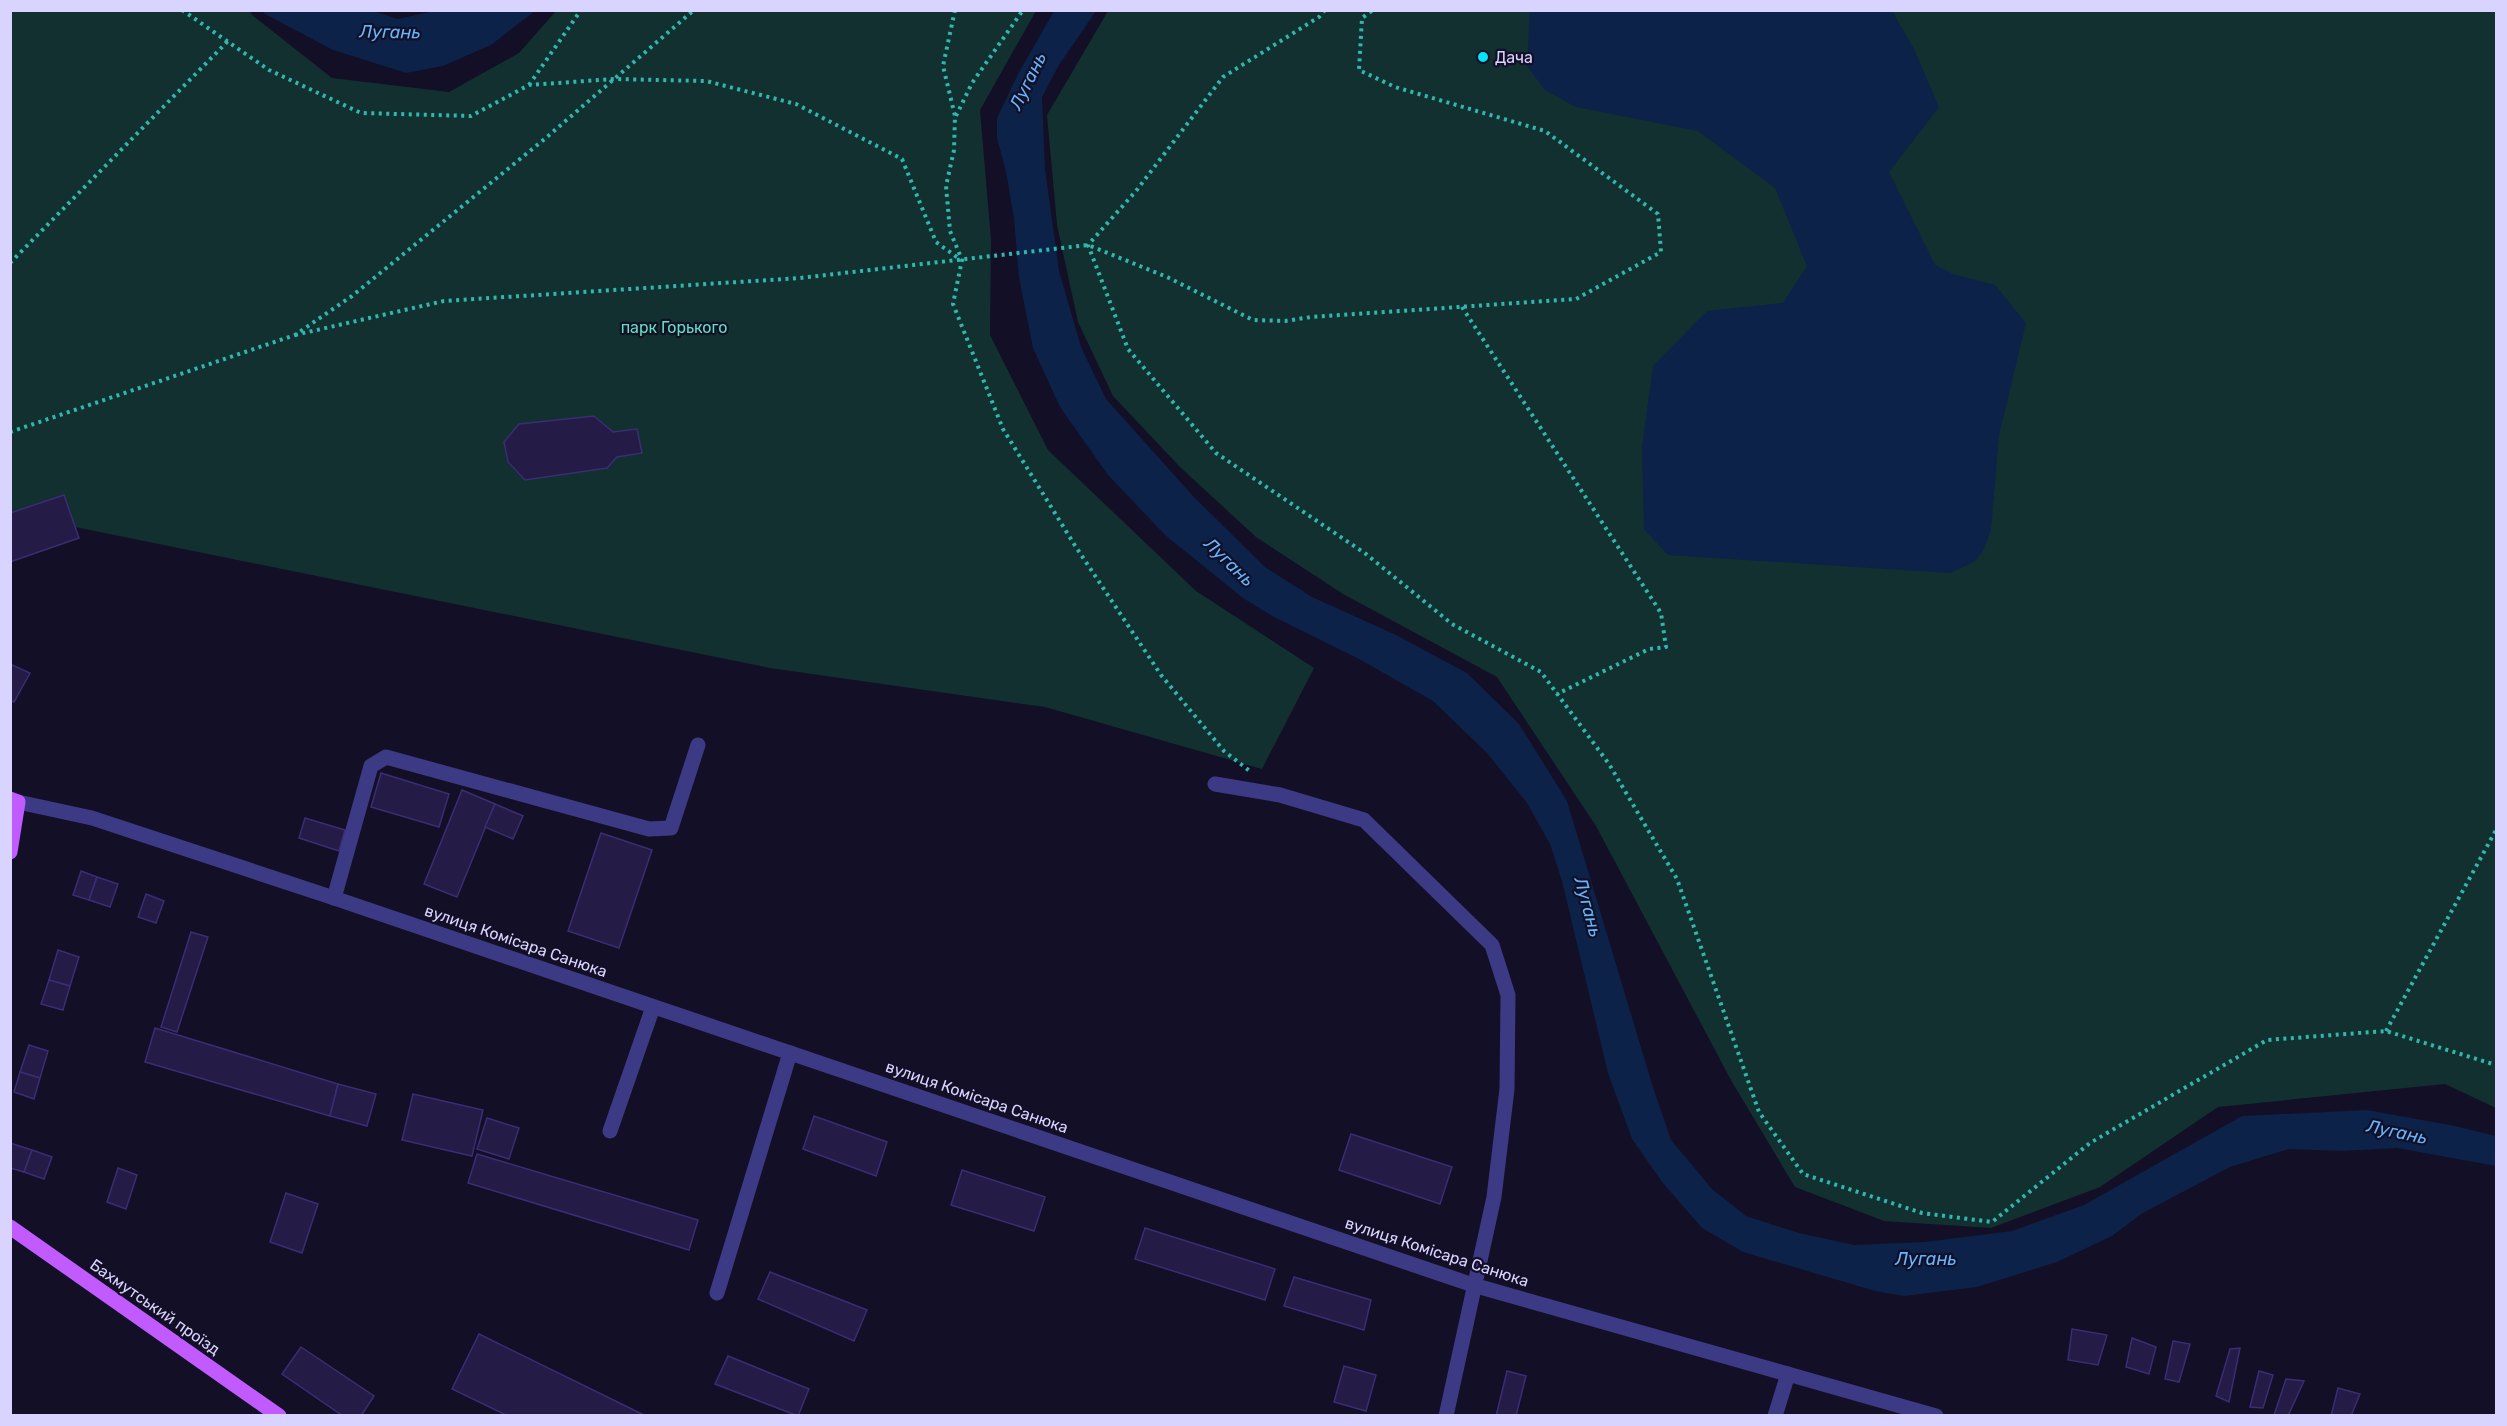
<svg xmlns="http://www.w3.org/2000/svg" width="2507" height="1426" viewBox="0 0 2507 1426" font-family="Rubik,sans-serif">
	<style>
		.green { fill: #12302f }
		.water { fill: #0c2248 }
		.building { fill: #241b47; stroke: #3b2d73; stroke-width: 1.5 }
		.lines { fill: none; stroke-linecap: round; stroke-linejoin: round }
		.path { stroke: #2fb8b0; stroke-width: 4; stroke-dasharray: 3 4.5; stroke-linecap: butt }
		.minor { stroke: #3d3a85; stroke-width: 15 }
		.major { stroke: #c25bff; stroke-width: 15 }
		.poi-dot { fill: #00e5ff; stroke: #130f26; stroke-width: 2 }
		.labels { text-anchor: middle; dominant-baseline: central; stroke-width: 4.5; stroke-linejoin: round; paint-order: stroke }
		.poi-label { font-size: 16px; fill: #d9d4ff; stroke: #130f26; text-anchor: start }
		.park-label { font-size: 16px; fill: #5fe0c0; stroke: #130f26 }
		.street-label { font-size: 16px; fill: #d9d4ff; stroke: #130f26 }
		.water-label { font-size: 18px; font-style: italic; fill: #62b6ff; stroke: #130f26 }
	</style>
	<rect width="100%" height="100%" fill="#130f26"/>
	<g class="green">
		<polygon points="10,11 250,11 252,15 332,78 449,92 519,53 556,11 1036,11 980,110 991,240 990,335 1048,450 1196,591 1314,668 1262,769 1045,707 770,668 11,514"/>
		<polygon points="1108,11 2496,11 2496,1108 2445,1084 2218,1107 2100,1187 1991,1228 1884,1221 1795,1187 1732,1082 1596,826 1497,677 1343,594 1256,537 1180,467 1113,396 1078,322 1057,225 1047,115"/>
	</g>
	<g class="water">
		<polygon points="262,11 373,11 398,19 433,11 535,11 491,45 443,66 406,73 333,50 265,14"/>
		<polygon points="1054,11 1096,11 1059,65 1042,97 1045,169 1059,271 1081,347 1106,399 1193,496 1265,567 1312,597 1394,634 1467,673 1519,724 1567,801 1652,1084 1671,1140 1712,1189 1746,1216 1799,1233 1854,1245 1925,1242 2012,1231 2084,1205 2242,1116 2367,1110 2455,1126 2496,1136 2496,1166 2397,1148 2342,1151 2289,1149 2230,1167 2141,1214 2112,1236 2057,1262 1977,1287 1904,1296 1875,1291 1743,1252 1702,1228 1662,1182 1632,1139 1608,1073 1562,881 1550,844 1527,803 1487,753 1433,701 1359,659 1272,616 1243,598 1165,535 1108,475 1060,407 1033,348 1019,278 1014,219 1006,172 997,138 997,118 1018,74"/>
		<polygon points="1530,11 1892,11 1914,49 1939,107 1889,172 1935,265 1953,274 1995,285 2026,323 1999,435 1991,530 1983,551 1974,562 1950,573 1668,555 1644,529 1642,447 1653,366 1707,311 1783,303 1807,266 1775,188 1698,131 1576,107 1545,90 1527,66"/>
	</g>
	<g class="building">
		<polygon points="594,416 613,432 637,429 642,453 617,457 607,468 525,480 508,462 504,442 519,424"/>
		<polygon points="64,495 79,538 10,562 10,513"/>
		<polygon points="10,664 30,673 14,702 10,700"/>
		<polygon points="381,773 449,794 439,827 371,807"/>
		<polygon points="462,790 495,804 457,897 424,884"/>
		<polygon points="495,804 523,816 513,839 485,827"/>
		<polygon points="305,818 345,830 339,851 299,838"/>
		<polygon points="601,833 652,850 619,948 568,931"/>
		<polygon points="81,871 97,877 89,900 73,895"/>
		<polygon points="97,877 118,884 110,907 89,900"/>
		<polygon points="146,894 164,901 156,923 138,917"/>
		<polygon points="191,932 208,937 177,1032 161,1027"/>
		<polygon points="58,950 79,957 70,986 49,980"/>
		<polygon points="49,980 70,986 63,1010 41,1004"/>
		<polygon points="155,1028 338,1084 330,1116 145,1062"/>
		<polygon points="29,1045 48,1051 40,1078 20,1072"/>
		<polygon points="20,1072 40,1078 34,1099 14,1092"/>
		<polygon points="338,1084 376,1094 367,1126 330,1116"/>
		<polygon points="413,1094 483,1110 472,1156 402,1140"/>
		<polygon points="814,1116 887,1142 876,1176 803,1149"/>
		<polygon points="487,1118 519,1128 509,1159 477,1149"/>
		<polygon points="1351,1134 1452,1167 1440,1204 1339,1170"/>
		<polygon points="10,1143 32,1150 24,1172 10,1168"/>
		<polygon points="32,1150 52,1157 44,1179 24,1172"/>
		<polygon points="477,1154 698,1220 689,1250 468,1183"/>
		<polygon points="118,1168 137,1175 126,1209 107,1202"/>
		<polygon points="962,1170 1045,1197 1034,1231 951,1205"/>
		<polygon points="286,1193 318,1204 302,1253 270,1242"/>
		<polygon points="1145,1228 1275,1269 1265,1300 1135,1259"/>
		<polygon points="770,1272 867,1310 854,1341 758,1299"/>
		<polygon points="1294,1277 1371,1300 1364,1330 1284,1306"/>
		<polygon points="2072,1329 2107,1335 2098,1365 2068,1360"/>
		<polygon points="479,1334 646,1416 508,1416 452,1389"/>
		<polygon points="2132,1338 2156,1347 2149,1374 2126,1367"/>
		<polygon points="2173,1341 2190,1344 2179,1382 2165,1379"/>
		<polygon points="301,1347 374,1396 361,1416 343,1416 282,1374"/>
		<polygon points="2240,1348 2229,1402 2216,1396 2230,1349"/>
		<polygon points="728,1356 809,1389 798,1416 715,1384"/>
		<polygon points="1344,1366 1376,1375 1366,1411 1334,1402"/>
		<polygon points="1507,1371 1526,1376 1516,1416 1496,1416"/>
		<polygon points="2259,1371 2273,1375 2263,1408 2250,1407"/>
		<polygon points="2286,1379 2304,1381 2288,1416 2276,1416 2274,1415"/>
		<polygon points="2338,1388 2360,1394 2351,1416 2331,1416"/>
	</g>
	<g class="lines">
		<g class="path">
			<polyline points="182,10 269,70 361,113 471,116 529,85 614,79 706,81 796,104 902,159 936,242 961,260"/>
			<polyline points="955,10 943,66 955,116 954,150 946,186 950,231 962,260 953,304 1003,429 1074,544 1161,675 1224,751 1251,772"/>
			<polyline points="1325,10 1319,17 1223,77 1136,191 1088,245 1128,349 1216,453 1366,554 1452,624 1541,672 1609,764 1677,879 1759,1112 1803,1174 1922,1213 1992,1222 2090,1143 2267,1040 2386,1031 2496,1065"/>
			<polyline points="529,85 581,10"/>
			<polyline points="956,116 972,83 1023,10"/>
			<polyline points="10,263 228,41"/>
			<polyline points="1462,307 1661,613 1666,647 1649,649 1557,694"/>
			<polyline points="295,335 444,301 800,278 1088,245 1167,277 1253,320 1285,321 1311,317 1576,299 1661,252 1658,214 1545,131 1395,87 1359,70 1362,18 1373,10"/>
			<polyline points="10,432 295,335 352,296 547,137 694,10"/>
			<polyline points="2386,1031 2496,830"/>
		</g>
		<g class="minor">
			<polyline points="1215,784 1280,795 1364,820 1492,945 1508,995 1507,1089 1494,1197 1446,1416"/>
			<polyline points="18,802 92,818 334,898 1473,1285 1936,1416"/>
			<polyline points="334,898 371,766 386,757 649,829 671,828 698,745"/>
			<polyline points="610,1131 653,1007"/>
			<polyline points="717,1293 790,1053"/>
			<polyline points="1775,1416 1788,1374"/>
		</g>
		<g class="major">
			<polyline points="10,799 18,802 10,852"/>
			<polyline points="10,1227 279,1416"/>
		</g>
	</g>
	<circle class="poi-dot" cx="1483" cy="57" r="6"/>
	<g class="labels">
		<g class="poi-label">
			<text x="1495" y="57">Дача</text>
		</g>
		<g class="park-label">
			<text x="674" y="327">парк Горького</text>
		</g>
		<g class="street-label">
			<text transform="translate(516 941) rotate(19)">вулиця Комісара Санюка</text>
			<text transform="translate(977 1097) rotate(19)">вулиця Комісара Санюка</text>
			<text transform="translate(1437 1252) rotate(18)">вулиця Комісара Санюка</text>
			<text transform="translate(155 1307) rotate(35)">Бахмутський проїзд</text>
		</g>
		<g class="water-label">
			<text transform="translate(390 32) rotate(1)">Лугань</text>
			<text transform="translate(1028 81) rotate(-64)">Лугань</text>
			<text transform="translate(1229 562) rotate(44)">Лугань</text>
			<text transform="translate(1588 907) rotate(75)">Лугань</text>
			<text transform="translate(2397 1132) rotate(12)">Лугань</text>
			<text x="1926" y="1259">Лугань</text>
		</g>
	</g>
	<rect width="2507" height="1426" fill="none" stroke="#d9d4ff" stroke-width="24"/>
</svg>
